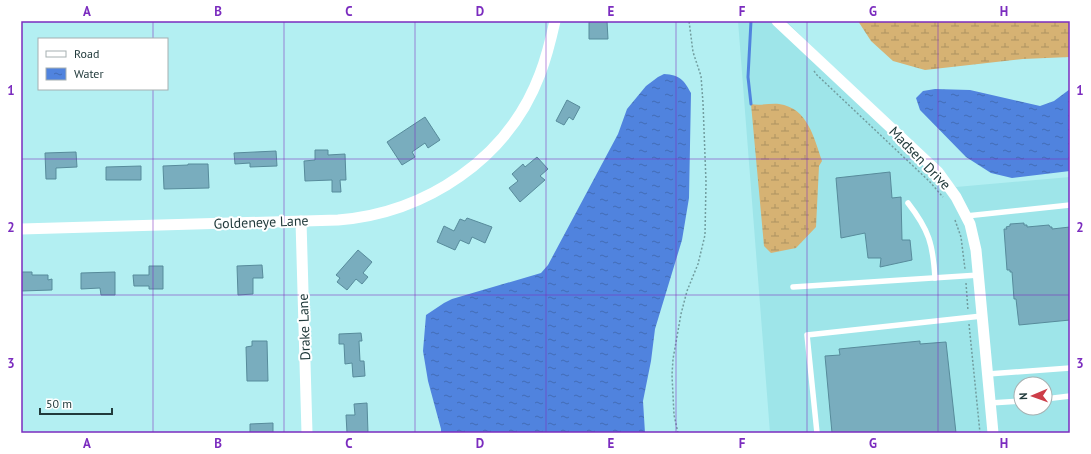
<svg xmlns="http://www.w3.org/2000/svg" width="1091" height="454" viewBox="0 0 1091 454" font-family="'PT Sans',sans-serif">
	<style>
		.built { fill: #9ee5e9; fill-rule: evenodd }
		.wetland { fill: url(#wetland-marsh) }
		.water { fill: url(#water-ripples) }
		.lines { fill: none; stroke-linecap: round; stroke-linejoin: round }
		.stream { stroke: #5083de; stroke-width: 3 }
		.building { fill: #79adbe; stroke: #578b9b }
		.path { stroke: #719d9f; stroke-width: 1.5; stroke-dasharray: 2 2; stroke-linecap: butt }
		.lane { stroke: #fff; stroke-width: 5.5 }
		.street { stroke: #fff; stroke-width: 11 }
		.grid { fill: none; stroke: #7b2cbf; stroke-width: 1; stroke-opacity: 0.55 }
		.labels { text-anchor: middle; dominant-baseline: central; stroke-width: 4; stroke-linejoin: round; paint-order: stroke }
		.street-label { font-size: 14px; fill: #213a3b; stroke: #fff }
		.neatline { fill: none; stroke: #7b2cbf; stroke-width: 1.5 }
		.grid-label { font-size: 13px; text-anchor: middle; font-weight: bold; fill: #7b2cbf }
	</style>
	<defs>
		<pattern id="wetland-marsh" width="20" height="14" patternUnits="userSpaceOnUse"><rect width="20" height="14" fill="#d6b273"/><path d="M1 5h8M5 5V1M11 12h8M15 12V8" fill="none" stroke="#ad9260"/></pattern>
		<pattern id="water-ripples" width="26" height="14" patternUnits="userSpaceOnUse"><rect width="26" height="14" fill="#5083de"/><path d="M2 4q2-2 4 0t4 0M15 11q2-2 4 0t4 0" fill="none" stroke="#426cb5"/></pattern>
	</defs>
	<rect width="100%" height="100%" fill="#b3eff2"/>
	<path class="built" d="M738,21H786L956,187L1070,177V433H770ZM1021,384H1045V408H1021Z"/>
	<g class="wetland">
		<polygon points="858,21 1070,21 1070,57 1023,59 925,70 893,61 871,41"/>
		<path d="M751,104C760,106 770,103 779,104C808,108 814,138 822,161L819,166L816,227L796,248L771,253L764,246Z"/>
	</g>
	<g class="water">
		<path d="M664,74C680,75 684,80 691,93L689,198L682,240L655,329L651,361L643,401L645,433H441V429L428,381L423,351L426,315L444,303L452,299L541,273L548,265L618,134L627,109L646,86L658,77Z"/>
		<polygon points="935,89 970,90 1040,106 1054,101 1070,89 1070,171 1012,178 991,173 966,157 920,110 916,98 923,91"/>
	</g>
	<g class="lines">
		<polyline class="stream" points="751,21 748,77 751,104"/>
	</g>
	<g class="building">
		<polygon points="593,21 607,21 608,39 589,39 589,22"/>
		<polygon points="567,100 580,107 573,120 569,117 564,125 556,121"/>
		<polygon points="425,117 440,140 428,148 425,143 412,152 415,157 402,165 387,142"/>
		<polygon points="315,150 328,150 328,155 345,154 346,180 340,180 341,192 332,192 332,180 305,181 304,161 315,160"/>
		<polygon points="276,151 277,166 250,167 250,163 235,164 234,153"/>
		<polygon points="76,152 77,167 56,168 56,179 46,179 45,153"/>
		<polygon points="537,157 548,169 540,176 545,180 520,202 509,188 518,181 512,174 523,164 525,167"/>
		<polygon points="188,164 208,164 209,188 164,189 163,166 188,165"/>
		<polygon points="141,166 141,180 106,180 106,167"/>
		<polygon points="890,172 892,198 901,197 902,240 910,240 912,260 880,267 881,258 868,258 865,233 841,238 836,178"/>
		<polygon points="467,218 492,227 485,243 472,237 469,244 460,240 455,250 437,242 444,226 454,231 460,219 465,221"/>
		<polygon points="1024,223 1024,225 1027,225 1027,227 1049,225 1050,227 1052,227 1052,229 1070,227 1070,320 1019,325 1016,299 1014,299 1012,272 1010,272 1010,270 1007,270 1004,229 1007,229 1006,227 1010,226 1010,224"/>
		<polygon points="358,250 372,262 363,273 368,277 362,284 356,279 347,290 337,282 340,278 336,275"/>
		<polygon points="262,265 263,278 253,278 253,294 238,295 237,266"/>
		<polygon points="149,266 163,266 163,289 149,289 149,286 134,286 133,275 149,275"/>
		<polygon points="21,272 32,272 32,275 48,275 48,280 52,279 52,290 21,291"/>
		<polygon points="115,272 115,295 101,295 100,288 81,289 81,273"/>
		<polygon points="361,333 362,341 359,341 360,361 364,361 365,376 353,377 352,363 345,364 344,344 339,344 339,334"/>
		<polygon points="252,341 267,341 268,381 247,381 246,347 252,346"/>
		<polygon points="920,341 920,344 946,342 956,433 832,433 825,356 840,355 839,349"/>
		<polygon points="367,403 368,433 347,433 346,415 355,415 354,404"/>
		<polygon points="273,423 273,433 250,433 250,424"/>
	</g>
	<g class="lines">
		<g class="path">
			<polyline points="814,71 817,75 929,181 943,197"/>
			<polyline points="955,220 961,237 965,269"/>
			<polyline points="966,283 968,311"/>
			<polyline points="969,324 980,433"/>
			<polyline points="678,433 674,415 672,375 673,359 681,314 687,291 698,264 705,235 706,182 703,103 701,76 693,52 689,21"/>
		</g>
		<g class="lane">
			<path d="M908,203C929,230 933,244 935,278"/>
			<polyline points="966,216 1070,205"/>
			<polyline points="793,287 979,275"/>
			<polyline points="988,374 1070,368"/>
			<polyline points="1045,399 1070,396"/>
			<polyline points="990,403 1021,401"/>
			<polyline points="817,433 807,335 982,316"/>
		</g>
		<g class="street">
			<polyline points="777,21 938,172 956,197 970,224 976,250 993,433"/>
			<polyline points="301,221 307,433"/>
			<path d="M21,229L338,220C426,213 508,159 540,74C547,56 551,39 555,21"/>
		</g>
	</g>
	<path class="grid" d="M153,21V39M284,21V433M415,21V433M546,21V433M676,21V433M807,21V433M938,21V433M153,89V433M21,159H1070M21,295H1070"/>
	<g class="labels">
		<g class="street-label">
			<text transform="translate(920 158) rotate(46)">Madsen Drive</text>
			<text transform="translate(261 222) rotate(-2)">Goldeneye Lane</text>
			<text transform="translate(304 327) rotate(-92)">Drake Lane</text>
		</g>
	</g>
	<rect width="1091" height="454" fill="none" stroke="#ffffff" stroke-width="44"/>
	<rect x="38" y="38" width="130" height="52" fill="#ffffff" stroke="#a6b0b1"/>
	<rect x="46" y="51" width="20" height="6" fill="#ffffff" stroke="#a6b0b1"/>
	<text x="74" y="58" font-size="12" fill="#213a3b">Road</text>
	<rect x="46" y="68" width="20" height="12" fill="url(#water-ripples)" stroke="#a6b0b1"/>
	<text x="74" y="78" font-size="12" fill="#213a3b">Water</text>
	<g transform="translate(1033 396) rotate(268)"><circle r="19" fill="#ffffff" stroke="#a6b0b1"/>
	<path d="M0-3L7 15L0 10L-7 15Z" fill="#cd3d48"/>
	<text y="-6" font-size="11" font-weight="bold" text-anchor="middle" fill="#213a3b">N</text>
	</g>
	<path d="M40 408v6h72v-6" fill="none" stroke="#213a3b" stroke-width="2"/>
	<text x="46" y="408" font-size="12" fill="#213a3b" stroke="#ffffff" stroke-width="3" paint-order="stroke">50 m</text>
	<rect x="22" y="22" width="1047" height="410" class="neatline"/>
	<g class="grid-label">
		<text x="87" y="16">A</text>
		<text x="218" y="16">B</text>
		<text x="349" y="16">C</text>
		<text x="480" y="16">D</text>
		<text x="611" y="16">E</text>
		<text x="742" y="16">F</text>
		<text x="873" y="16">G</text>
		<text x="1004" y="16">H</text>
		<text x="11" y="95">1</text>
		<text x="1080" y="95">1</text>
		<text x="11" y="232">2</text>
		<text x="1080" y="232">2</text>
		<text x="11" y="368">3</text>
		<text x="1080" y="368">3</text>
		<text x="87" y="448">A</text>
		<text x="218" y="448">B</text>
		<text x="349" y="448">C</text>
		<text x="480" y="448">D</text>
		<text x="611" y="448">E</text>
		<text x="742" y="448">F</text>
		<text x="873" y="448">G</text>
		<text x="1004" y="448">H</text>
	</g>
</svg>
